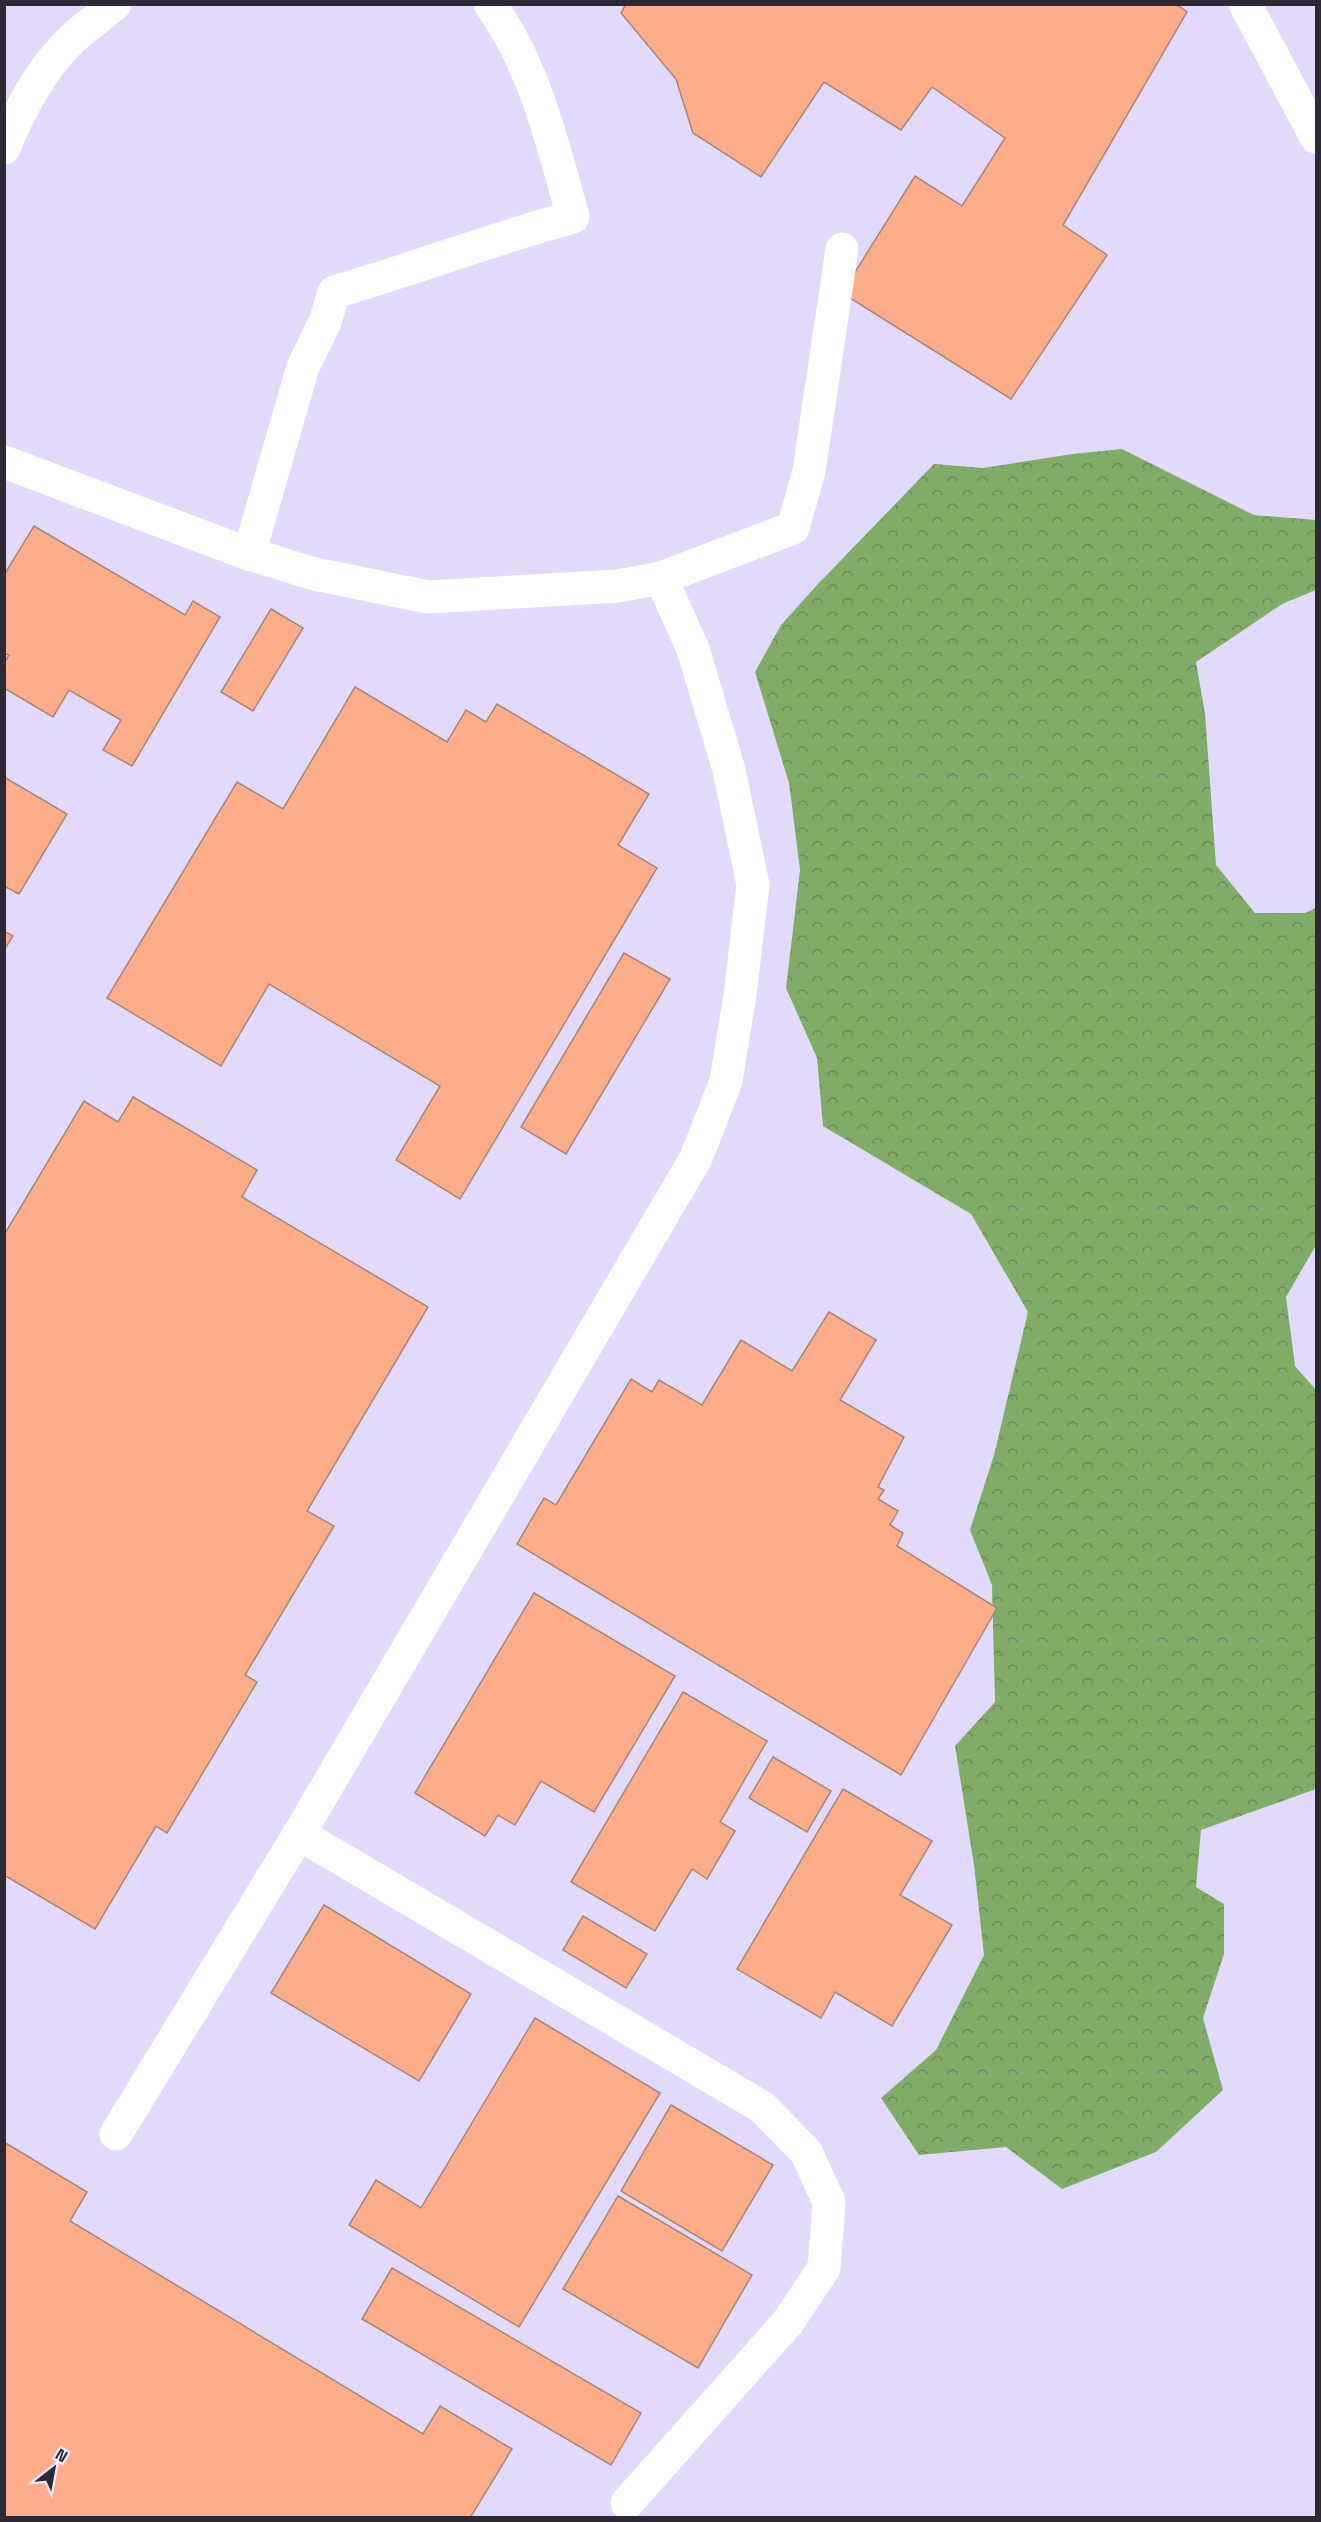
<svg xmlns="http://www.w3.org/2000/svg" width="1321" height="2522" viewBox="0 0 1321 2522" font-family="'Space Grotesk',sans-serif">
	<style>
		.forest { fill: url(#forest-crowns) }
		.building { fill: #fdad8a; stroke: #a78678; stroke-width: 1.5 }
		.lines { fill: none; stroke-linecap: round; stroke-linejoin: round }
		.minor { stroke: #fff; stroke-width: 33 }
		.tertiary { stroke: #fff; stroke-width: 33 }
	</style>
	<defs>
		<pattern id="forest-crowns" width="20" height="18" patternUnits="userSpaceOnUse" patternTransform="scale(1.5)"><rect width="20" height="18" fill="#81ac68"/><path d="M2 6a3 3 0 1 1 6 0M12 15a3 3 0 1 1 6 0" fill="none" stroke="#6a8c56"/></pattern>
	</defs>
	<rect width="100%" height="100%" fill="#e2dafb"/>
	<polygon class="forest" points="1122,449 1254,515 1316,520 1316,590 1282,604 1196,662 1205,714 1216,865 1255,913 1305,913 1316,908 1316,1245 1286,1297 1295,1366 1316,1390 1316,1789 1201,1830 1196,1887 1224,1904 1224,1954 1203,2018 1223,2090 1156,2152 1062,2189 1006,2147 919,2155 881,2098 936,2050 984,1955 974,1865 955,1746 995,1702 992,1585 970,1530 994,1455 1028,1312 971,1214 823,1126 817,1058 786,988 800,870 789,783 755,672 781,625 817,585 934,464 983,468 1073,454"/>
	<g class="building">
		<polygon points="626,4 1176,4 1187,12 1063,225 1107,255 1011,399 842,293 915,176 962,206 1005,138 932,87 901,130 824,82 761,177 693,133 676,79 621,13"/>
		<polygon points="34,526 185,615 193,601 220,617 132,766 103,750 121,720 69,690 53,717 4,688 4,663 9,655 4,653 4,575"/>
		<polygon points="271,609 303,628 253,711 221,692"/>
		<polygon points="355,687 447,742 466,710 486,722 497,704 649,794 618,845 657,868 460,1199 396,1160 440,1086 269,984 221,1066 107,998 237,782 283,809"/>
		<polygon points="4,777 67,814 19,894 4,886"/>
		<polygon points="4,931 13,936 4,950"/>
		<polygon points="624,953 670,979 566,1154 521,1127"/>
		<polygon points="133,1097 257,1170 242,1197 428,1307 307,1511 334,1526 245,1675 257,1682 167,1833 156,1826 95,1929 4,1875 4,1235 84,1101 118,1122"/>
		<polygon points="829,1312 876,1340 840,1400 904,1437 878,1487 884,1490 878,1499 898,1511 890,1525 903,1533 897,1546 997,1608 901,1775 517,1544 544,1498 556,1505 631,1379 652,1392 659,1380 702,1405 741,1340 792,1371"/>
		<polygon points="534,1593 675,1676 594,1812 541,1781 515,1825 498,1815 485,1836 415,1793"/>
		<polygon points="683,1692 767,1741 720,1822 735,1831 707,1879 692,1869 655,1931 571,1882"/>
		<polygon points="773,1757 831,1791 807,1832 749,1798"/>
		<polygon points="843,1789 932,1841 900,1895 952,1925 892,2026 835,1992 821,2018 737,1969"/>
		<polygon points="324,1905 471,1994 419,2081 271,1993"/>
		<polygon points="583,1916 647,1954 626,1988 563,1950"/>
		<polygon points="535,2018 660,2093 519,2327 349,2225 376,2180 421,2208"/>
		<polygon points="671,2105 773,2165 722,2251 621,2191"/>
		<polygon points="4,2142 87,2192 70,2221 423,2434 440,2406 512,2449 470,2518 4,2518"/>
		<polygon points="618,2196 752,2275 698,2368 563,2289"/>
		<polygon points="392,2268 641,2413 611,2465 362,2319"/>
	</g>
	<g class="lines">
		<g class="minor">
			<polyline points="1245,4 1316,137"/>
			<path d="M4,148C19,110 42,68 71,40C85,27 101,16 115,4"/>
			<path d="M249,554L303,367L325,322L334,292C414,269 492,239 573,217C553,144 535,67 490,4"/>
		</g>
		<g class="tertiary">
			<polyline points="4,462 249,554 315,574 428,597 618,586 661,578 793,528 809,471 842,249"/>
			<polyline points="299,1834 762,2107 806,2152 829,2202 824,2268 788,2322 627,2503"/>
			<polyline points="116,2134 299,1834 696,1158 726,1081 740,995 753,885 729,770 693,649 661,578"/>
		</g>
	</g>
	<rect width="1321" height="2522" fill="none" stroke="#2d2a36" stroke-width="12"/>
	<g transform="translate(54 2468) rotate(31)" stroke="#eee9fd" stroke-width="4.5" paint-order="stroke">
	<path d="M0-4.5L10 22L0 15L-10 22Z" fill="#2d2a36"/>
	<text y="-9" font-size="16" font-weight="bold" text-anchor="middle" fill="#2d2a36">N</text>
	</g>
</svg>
